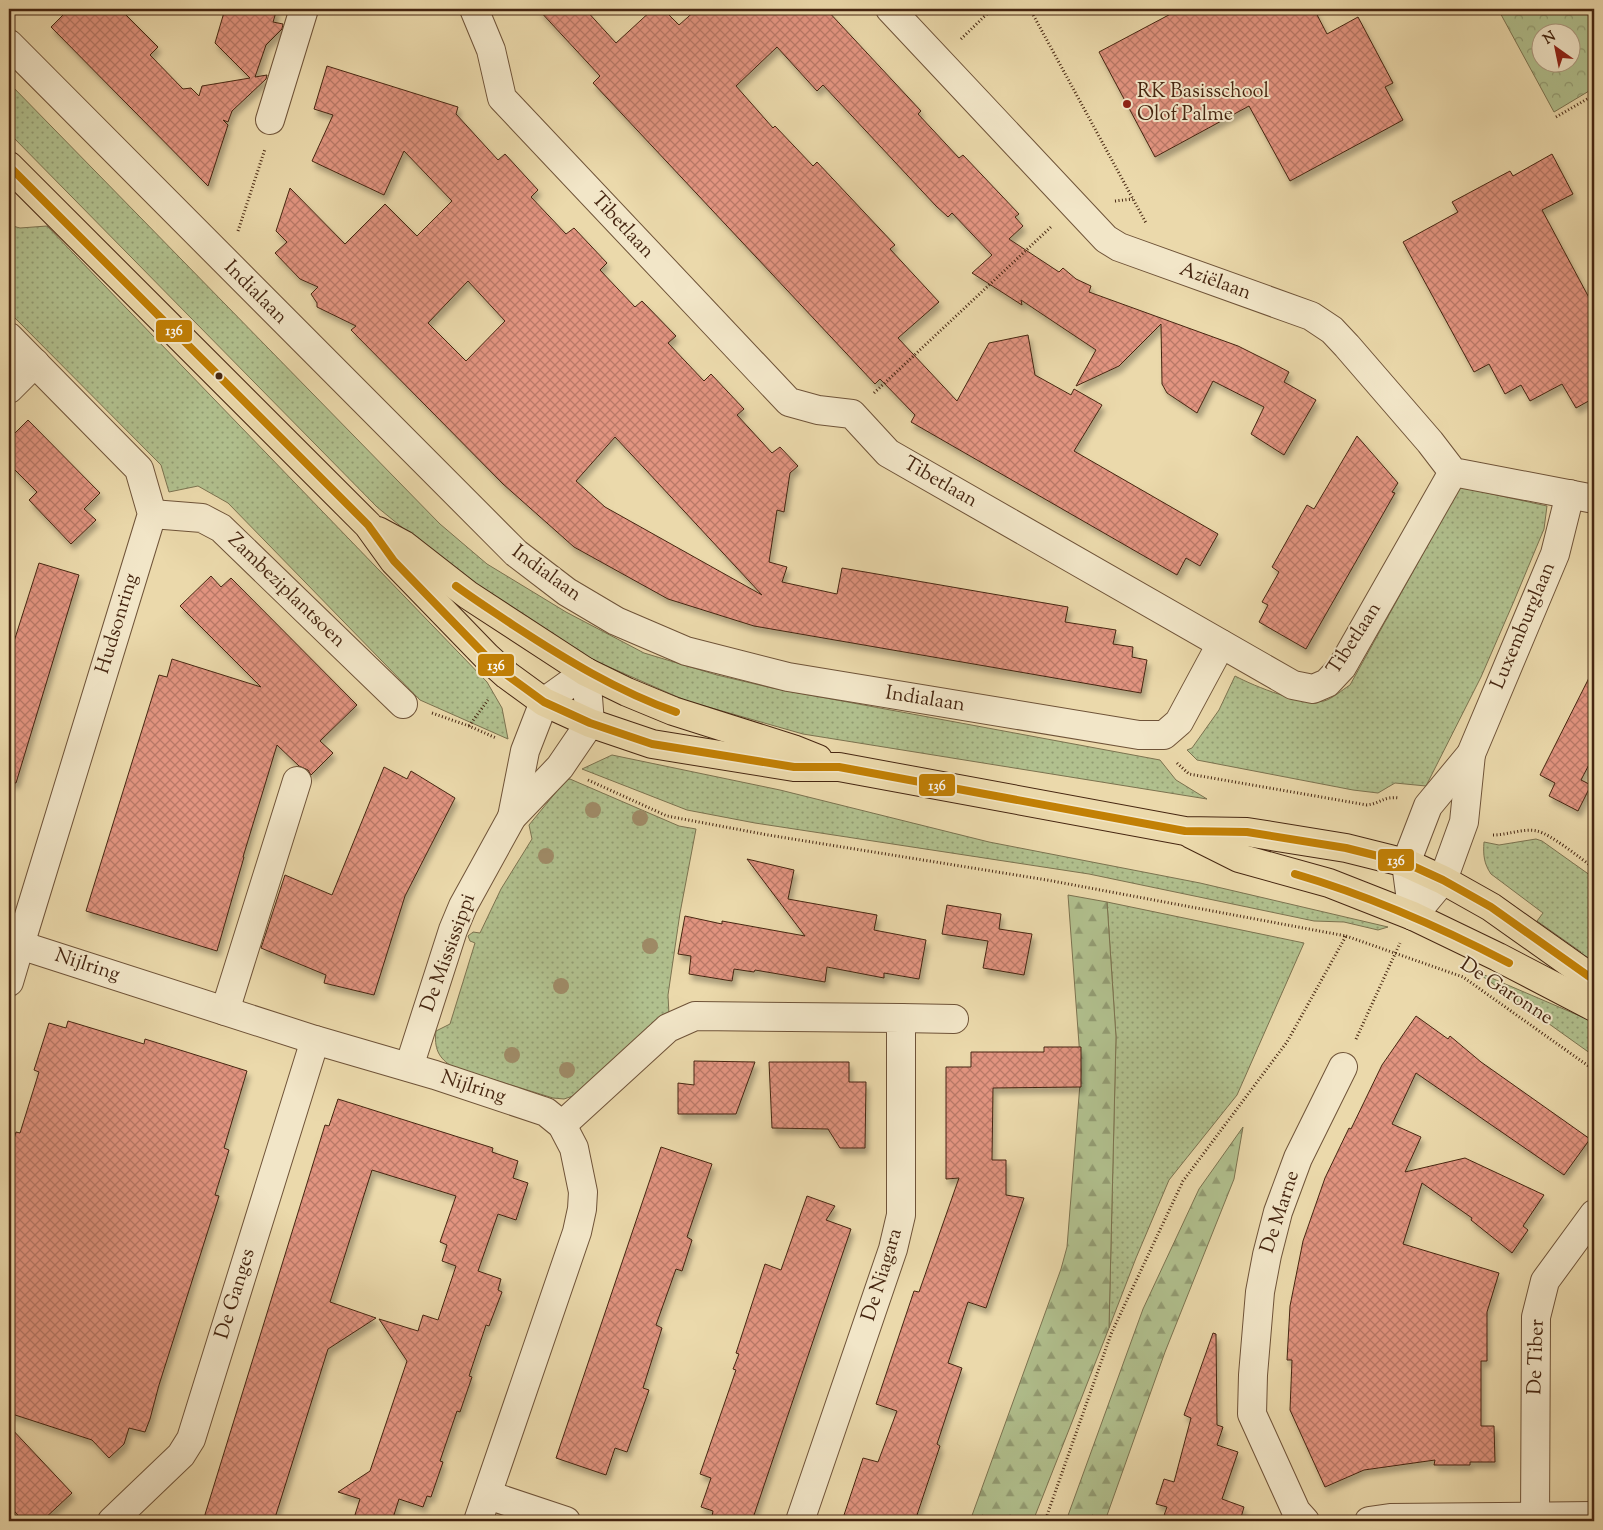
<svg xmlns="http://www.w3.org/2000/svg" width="1603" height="1530" viewBox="0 0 1603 1530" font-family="'Sorts Mill Goudy',serif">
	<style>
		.grass { fill: url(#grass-dots); stroke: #7c7350 }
		.forest { fill: url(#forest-firs); stroke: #7c7350 }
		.park { fill: url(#park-crowns); stroke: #7c7350; fill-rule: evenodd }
		.building { fill: url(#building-cross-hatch); stroke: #462611; fill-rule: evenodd; filter: url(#shadow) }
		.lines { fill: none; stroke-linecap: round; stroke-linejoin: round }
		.minor-casing { stroke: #6f5338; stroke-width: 30 }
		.major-casing { stroke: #462611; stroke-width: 30 }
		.path { stroke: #462611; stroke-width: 3; stroke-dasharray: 1 2.5; stroke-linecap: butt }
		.minor { stroke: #f2e6c8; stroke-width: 28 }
		.major { stroke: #ebd9ab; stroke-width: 28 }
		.bus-1-casing { stroke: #f2e6c8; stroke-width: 11 }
		.bus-1 { stroke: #c28005; stroke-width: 8 }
		.tree { fill: #9f8b67 }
		.poi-dot { fill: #8f2418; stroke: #f2e6c8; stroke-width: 2 }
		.bus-dot { fill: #462611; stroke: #f2e6c8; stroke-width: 2 }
		.labels { text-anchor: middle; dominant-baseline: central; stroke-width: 4; stroke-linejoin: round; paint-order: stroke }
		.poi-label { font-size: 20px; fill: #462611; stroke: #f2e6c8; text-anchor: start }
		.street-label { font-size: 20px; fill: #462611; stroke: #f2e6c8 }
		.line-badge { stroke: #f2e6c8; stroke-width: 2 }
		.badge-label { font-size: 14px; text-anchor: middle; font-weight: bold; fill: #fff }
	</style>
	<defs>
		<pattern id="grass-dots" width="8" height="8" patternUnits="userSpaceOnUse" patternTransform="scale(1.25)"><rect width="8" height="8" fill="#b1c08e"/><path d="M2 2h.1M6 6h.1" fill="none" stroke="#929c73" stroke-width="1.8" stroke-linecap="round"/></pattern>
		<pattern id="forest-firs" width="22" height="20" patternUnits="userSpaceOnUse" patternTransform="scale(1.25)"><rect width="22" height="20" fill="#b1c08e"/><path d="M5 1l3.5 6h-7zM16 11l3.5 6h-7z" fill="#929c73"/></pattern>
		<pattern id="park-crowns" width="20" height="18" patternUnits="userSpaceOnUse" patternTransform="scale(1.25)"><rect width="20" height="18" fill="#b1c08e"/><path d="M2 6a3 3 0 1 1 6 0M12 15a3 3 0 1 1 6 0" fill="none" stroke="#929c73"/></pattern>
		<pattern id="building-cross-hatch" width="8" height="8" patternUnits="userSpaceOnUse" patternTransform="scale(1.25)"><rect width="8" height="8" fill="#e29480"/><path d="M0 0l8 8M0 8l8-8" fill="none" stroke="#b97967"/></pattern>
		<filter id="shadow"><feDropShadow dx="3" dy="5.5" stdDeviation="2.5" flood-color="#0004"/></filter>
	</defs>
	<rect width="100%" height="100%" fill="#ebd9ab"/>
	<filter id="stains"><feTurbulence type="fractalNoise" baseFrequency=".004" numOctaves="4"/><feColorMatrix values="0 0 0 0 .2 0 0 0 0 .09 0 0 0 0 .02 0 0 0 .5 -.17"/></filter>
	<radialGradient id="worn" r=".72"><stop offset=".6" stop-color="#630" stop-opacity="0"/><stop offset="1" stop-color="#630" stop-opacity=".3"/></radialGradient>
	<g class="grass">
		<polygon points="9,83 440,524 487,564 566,612 644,653 717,675 772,688 1160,760 1176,780 1207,799 803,734 687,701 577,653 484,594 377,507 9,133"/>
		<polygon points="9,225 20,228 47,226 487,682 502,708 508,739 420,700 228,503 198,486 169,492 161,465 9,312"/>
		<path d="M1460,487L1547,506L1544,529L1514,601L1481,677L1426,786L1395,783L1378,793L1353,790L1197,760L1187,750L1192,748L1219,710L1235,676C1256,687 1301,705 1324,701C1332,699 1342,690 1350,685Z"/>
		<polygon points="612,755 780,790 989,842 1200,883 1388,927 1378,930 1344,922 1314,921 1089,874 755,823 687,810 582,769"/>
		<path d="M570,779L679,826L696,829L680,913L668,995L669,1015L576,1095L564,1099L553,1098L453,1067C438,1058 434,1048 436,1031L450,1024L475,943L470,941L468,936L473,932L480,933L501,889L532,839L529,825L566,780Z"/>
		<path d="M1536,839L1542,841L1594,878V965L1579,954L1581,952L1537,921L1543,913L1491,874C1484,864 1483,855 1484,842L1499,845Z"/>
		<polygon points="1107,902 1304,943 1237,1095 1169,1180 1136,1258 1109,1328 1116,1037"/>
		<polygon points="1475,971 1594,1022 1594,1056"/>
	</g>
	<g class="forest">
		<polygon points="1068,895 1107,902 1116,1037 1109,1328 1033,1521 970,1521 1061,1269 1067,1247 1081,1071"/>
		<polygon points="1243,1127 1234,1179 1165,1352 1105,1521 1066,1521 1143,1309 1199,1189"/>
	</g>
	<path class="park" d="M1498,9H1594V88L1554,112ZM1540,32H1570V62H1540Z"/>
	<g class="building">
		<polygon points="69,9 120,9 158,47 150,55 183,89 191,88 199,96 202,86 250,78 215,43 225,9 277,9 273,22 283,24 282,29 266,45 255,77 267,75 266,79 232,111 228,122 223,120 228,125 208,186 51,27"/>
		<polygon points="538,9 585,9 616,43 653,9 663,9 679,25 697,9 826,9 921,111 918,114 959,158 963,155 1019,214 1015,217 1023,226 1009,239 1059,272 1063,268 1076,279 1091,286 1089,292 1238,346 1276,365 1289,372 1284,382 1316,400 1284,455 1251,434 1264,407 1213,381 1197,413 1167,393 1162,384 1161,324 1119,366 1076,386 1096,350 1021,300 1022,305 972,273 992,255 952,213 948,217 936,206 823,85 817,91 777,47 736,86 773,128 775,126 813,166 817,162 895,245 890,249 939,302 898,338 957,401 989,343 1028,335 1035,375 1071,395 1074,389 1102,405 1074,451 1218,534 1200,566 1186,558 1177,575 911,422 915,415 880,379 875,384 593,83 600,76"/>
		<polygon points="1180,9 1314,9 1327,34 1358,17 1393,83 1385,87 1403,120 1290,181 1249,106 1155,157 1099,52"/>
		<path d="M327,66L458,107L456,114L498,160L505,154L538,190L531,197L566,234L574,228L607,263L600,270L635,307L642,301L676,336L668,343L704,381L711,374L744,409L737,415L772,453L780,447L798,466L790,473L784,512L777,510L769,562L787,567L782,582L837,594L842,568L1068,607L1065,622L1116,630L1113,644L1133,647L1132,657L1147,660L1141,693L754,626L668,599L574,547L503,484L351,330L356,326L317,307V303L311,294L318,287L300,279L275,253L287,242L276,231L290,188L345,244L385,204L417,236L452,201L404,151L384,195L312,161L333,115L314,109ZM468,281L505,321L466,361L428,323ZM615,437L645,469L762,595L605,507L576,481Z"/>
		<polygon points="1552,154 1573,194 1542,210 1594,307 1594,398 1576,408 1562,384 1530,401 1521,385 1505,394 1489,364 1474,372 1403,242 1458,212 1452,202 1510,171 1513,176"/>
		<polygon points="28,420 100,493 84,509 96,520 71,544 29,500 37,492 9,464 9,439"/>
		<polygon points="1357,436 1398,483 1392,492 1395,493 1306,649 1259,622 1268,605 1262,602 1279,572 1272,567 1307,505 1314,509"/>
		<polygon points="39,563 79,575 16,783 9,782 9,657"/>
		<polygon points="211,576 221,587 231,578 357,705 320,741 333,753 311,775 308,770 299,766 277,745 243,857 244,857 217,951 86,911 159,675 167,677 172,659 261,687 180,606"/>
		<polygon points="1594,668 1594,755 1581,780 1591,785 1578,811 1549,796 1555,783 1540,775"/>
		<polygon points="384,767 407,779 411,771 455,798 405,896 374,995 324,983 326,975 261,948 285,875 332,895"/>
		<polygon points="747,859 794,870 788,899 877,915 874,930 926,940 919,979 884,973 884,978 827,967 825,982 755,970 754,972 734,969 732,981 689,974 691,956 678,954 685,916 722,924 722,921 805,936"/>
		<polygon points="947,905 1001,914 999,929 1032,934 1024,975 983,968 988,941 942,934"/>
		<polygon points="1416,1016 1448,1039 1450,1036 1481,1062 1590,1139 1564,1175 1416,1073 1392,1124 1421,1137 1405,1172 1465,1158 1544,1195 1523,1226 1528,1230 1512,1253 1471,1220 1472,1218 1422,1183 1403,1244 1499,1273 1487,1312 1487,1361 1481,1361 1481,1426 1494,1426 1495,1462 1470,1462 1470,1465 1434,1465 1435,1460 1364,1470 1325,1487 1290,1410 1292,1360 1287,1360 1290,1306 1303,1241 1325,1178 1349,1128 1351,1129 1382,1065"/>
		<polygon points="68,1021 144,1044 145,1039 247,1071 224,1148 229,1150 215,1195 219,1196 159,1385 150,1419 145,1432 129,1428 124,1444 109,1458 92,1440 9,1413 9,1156 16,1132 20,1133 39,1072 34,1070 49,1023 66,1028"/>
		<polygon points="1044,1047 1081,1047 1081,1087 993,1088 992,1160 1006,1160 1006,1195 1024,1198 986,1308 968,1302 948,1363 962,1368 937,1444 940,1446 915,1521 842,1521 863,1458 878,1462 897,1411 876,1404 914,1291 919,1292 959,1178 946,1179 946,1067 971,1067 971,1052 1044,1052"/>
		<polygon points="694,1061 755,1062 736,1114 678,1114 678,1083 694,1085"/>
		<polygon points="769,1062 849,1062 849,1082 866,1082 865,1148 840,1148 828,1129 772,1128"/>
		<polygon points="338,1099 493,1148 492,1152 518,1161 513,1178 528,1183 516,1220 498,1214 478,1271 501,1279 498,1290 502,1292 489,1326 486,1325 469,1376 472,1377 460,1412 457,1411 440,1461 443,1462 431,1497 427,1496 423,1507 399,1499 392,1521 353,1521 360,1499 338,1492 370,1471 407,1361 379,1319 418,1331 423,1315 438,1320 456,1266 442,1261 447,1245 440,1242 456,1196 372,1170 330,1302 376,1318 328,1349 274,1521 203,1521 325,1125 329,1126"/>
		<polygon points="661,1147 712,1164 687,1237 692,1240 682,1271 676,1269 656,1325 662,1328 643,1388 649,1390 627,1452 615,1448 606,1475 556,1458"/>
		<polygon points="807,1196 835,1206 826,1220 851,1229 752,1521 727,1521 712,1516 713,1511 701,1507 711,1478 700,1474 736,1370 733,1369 739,1354 736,1353 765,1264 781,1270"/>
		<polygon points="1213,1333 1216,1334 1217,1425 1223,1427 1217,1445 1238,1452 1222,1499 1244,1507 1240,1521 1162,1521 1167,1507 1156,1504 1164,1479 1174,1482 1191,1418 1184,1415"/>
		<polygon points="9,1426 72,1493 42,1521 23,1521 9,1505"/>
	</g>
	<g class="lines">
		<g class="minor-casing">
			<g id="minor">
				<polyline points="474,9 491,50 502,98 789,402 818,410 852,414 888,453 1293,685 1313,689 1327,683 1342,667 1453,472"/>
				<polyline points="890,9 1106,239 1119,247 1311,316 1332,330 1347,346 1430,442 1453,472 1594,499"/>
				<polyline points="9,44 516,553 567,592 616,621 686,651 788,677 1139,735 1164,735 1179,722 1221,644"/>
				<polyline points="270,120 304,9"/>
				<polyline points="9,337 139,469 152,514 20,945 9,941"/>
				<polyline points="9,389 35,363"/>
				<polyline points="152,514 202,518 221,528 403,704"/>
				<polyline points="512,817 525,751 544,702 586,672"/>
				<polyline points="1413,916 1406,863 1428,806 1471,754 1555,554 1570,494"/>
				<polyline points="1413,916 1443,880 1464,822 1471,754"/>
				<polyline points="9,982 20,945 315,1040 435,1075 546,1112 562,1125 574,1148 583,1192 582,1209 577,1232 478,1521"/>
				<polyline points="225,1011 297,781"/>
				<polyline points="901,1018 954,1019"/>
				<polyline points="409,1067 453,930 463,906 512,817 560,767 590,723 586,672"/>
				<polyline points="562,1125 668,1028 695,1016 901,1018 901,1215 893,1249 800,1521"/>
				<polyline points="488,1495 566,1521"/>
				<polyline points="112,1521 181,1455 191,1439 315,1040"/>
				<polyline points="1305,1521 1296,1511 1252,1414 1253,1375 1260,1292 1267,1255 1278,1212 1298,1158 1343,1067"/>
				<polyline points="1369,1521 1390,1518 1594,1516"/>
				<polyline points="1535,1521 1536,1317 1545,1281 1594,1214"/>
			</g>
		</g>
		<g class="major-casing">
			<g id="major">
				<polyline points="9,166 368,525 394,561 487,657 507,675 544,702 590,723 652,744 794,767 839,767 1185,831 1247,832 1346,848 1406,863 1443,880 1491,907 1594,980"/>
				<polyline points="378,531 404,545 468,595 586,672 627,692 673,711 793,749 818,759"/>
				<polyline points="1191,834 1239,858 1329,883 1413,916 1498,957 1594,1007"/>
			</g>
		</g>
		<g class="path">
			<polyline points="1030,9 1146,223"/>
			<polyline points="961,39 992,9"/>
			<polyline points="1556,117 1594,95"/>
			<polyline points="1115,201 1133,199"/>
			<polyline points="238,231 265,149"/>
			<polyline points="874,393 1052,226"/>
			<polyline points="432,713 469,726 496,738"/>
			<polyline points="469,726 488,700"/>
			<path d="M1177,763L1189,774L1367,805C1382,803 1383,796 1399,798"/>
			<polyline points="588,780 667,816 768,835 1047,880 1346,936 1287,1042 1183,1181 1111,1334 1045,1521"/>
			<path d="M1493,835C1508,835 1523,828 1537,831C1551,834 1581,859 1594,868"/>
			<polyline points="1346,936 1463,977 1594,1070"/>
			<polyline points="1356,1039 1400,943"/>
		</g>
		<use href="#minor" class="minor"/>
		<use href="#major" class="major"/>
		<g class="bus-1-casing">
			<g id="bus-1">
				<polyline points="9,166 368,525 394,561 487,657 507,675 544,702 590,723 652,744 794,767 839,767 1185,831 1247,832 1346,848 1406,863 1443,880 1491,907 1594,980"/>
				<path d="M456,586C475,600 494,612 513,625C565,659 617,691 676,712"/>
				<path d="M1295,874C1370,896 1440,927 1509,963"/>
			</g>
		</g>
		<use href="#bus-1" class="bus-1"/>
	</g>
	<g class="tree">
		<circle cx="593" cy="810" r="8"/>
		<circle cx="640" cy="818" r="8"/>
		<circle cx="546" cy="856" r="8"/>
		<circle cx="650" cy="946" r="8"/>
		<circle cx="561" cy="986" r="8"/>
		<circle cx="512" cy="1055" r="8"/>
		<circle cx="567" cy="1070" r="8"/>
	</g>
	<circle class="poi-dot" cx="1127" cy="104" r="5"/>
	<circle class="bus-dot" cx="219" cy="376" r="4.5"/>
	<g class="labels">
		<g class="poi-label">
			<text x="1137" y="92">RK Basisschool<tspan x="1137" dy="23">Olof Palme</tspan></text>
		</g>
		<g class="street-label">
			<text transform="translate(622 226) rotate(47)">Tibetlaan</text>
			<text transform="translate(1215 282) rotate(20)">Aziëlaan</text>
			<text transform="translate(255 293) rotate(45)">Indialaan</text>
			<text transform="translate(940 483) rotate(30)">Tibetlaan</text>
			<text transform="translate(546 574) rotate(36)">Indialaan</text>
			<text transform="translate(286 591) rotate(44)">Zambeziplantsoen</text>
			<text transform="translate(118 624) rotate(-73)">Hudsonring</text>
			<text transform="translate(1524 626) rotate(-67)">Luxemburglaan</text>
			<text transform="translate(1355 639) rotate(-57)">Tibetlaan</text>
			<text transform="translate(925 700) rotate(9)">Indialaan</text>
			<text transform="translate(449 953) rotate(-70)">De Mississippi</text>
			<text transform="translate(87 966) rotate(18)">Nijlring</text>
			<text transform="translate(1506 992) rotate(33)">De Garonne</text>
			<text transform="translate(473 1088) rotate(18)">Nijlring</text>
			<text transform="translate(1281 1212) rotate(-72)">De Marne</text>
			<text transform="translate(883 1275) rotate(-73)">De Niagara</text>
			<text transform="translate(236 1294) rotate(-73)">De Ganges</text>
			<text transform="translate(1537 1357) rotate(-88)">De Tiber</text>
		</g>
	</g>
	<g class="line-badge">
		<rect x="155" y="319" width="38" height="24" rx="5" fill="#c28005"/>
		<rect x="477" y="653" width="38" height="24" rx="5" fill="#c28005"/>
		<rect x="918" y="773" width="38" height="24" rx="5" fill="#c28005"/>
		<rect x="1377" y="848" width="38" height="24" rx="5" fill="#c28005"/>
	</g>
	<g class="badge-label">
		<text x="174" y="335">136</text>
		<text x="496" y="670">136</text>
		<text x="937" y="790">136</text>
		<text x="1396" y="865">136</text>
	</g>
	<rect width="1603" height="1530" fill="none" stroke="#ebd9ab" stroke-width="30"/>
	<rect x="10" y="10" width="1583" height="1510" fill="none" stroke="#462611" stroke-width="2.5"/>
	<rect x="15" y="15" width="1573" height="1500" fill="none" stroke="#462611"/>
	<g transform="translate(1556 48) rotate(327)"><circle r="24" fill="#f2e6c8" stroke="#ad997f"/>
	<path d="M0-4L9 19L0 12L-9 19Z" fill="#8f2418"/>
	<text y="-8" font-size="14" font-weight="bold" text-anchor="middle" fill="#462611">N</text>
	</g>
	<rect width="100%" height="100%" filter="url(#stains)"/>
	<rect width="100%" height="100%" fill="url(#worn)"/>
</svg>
